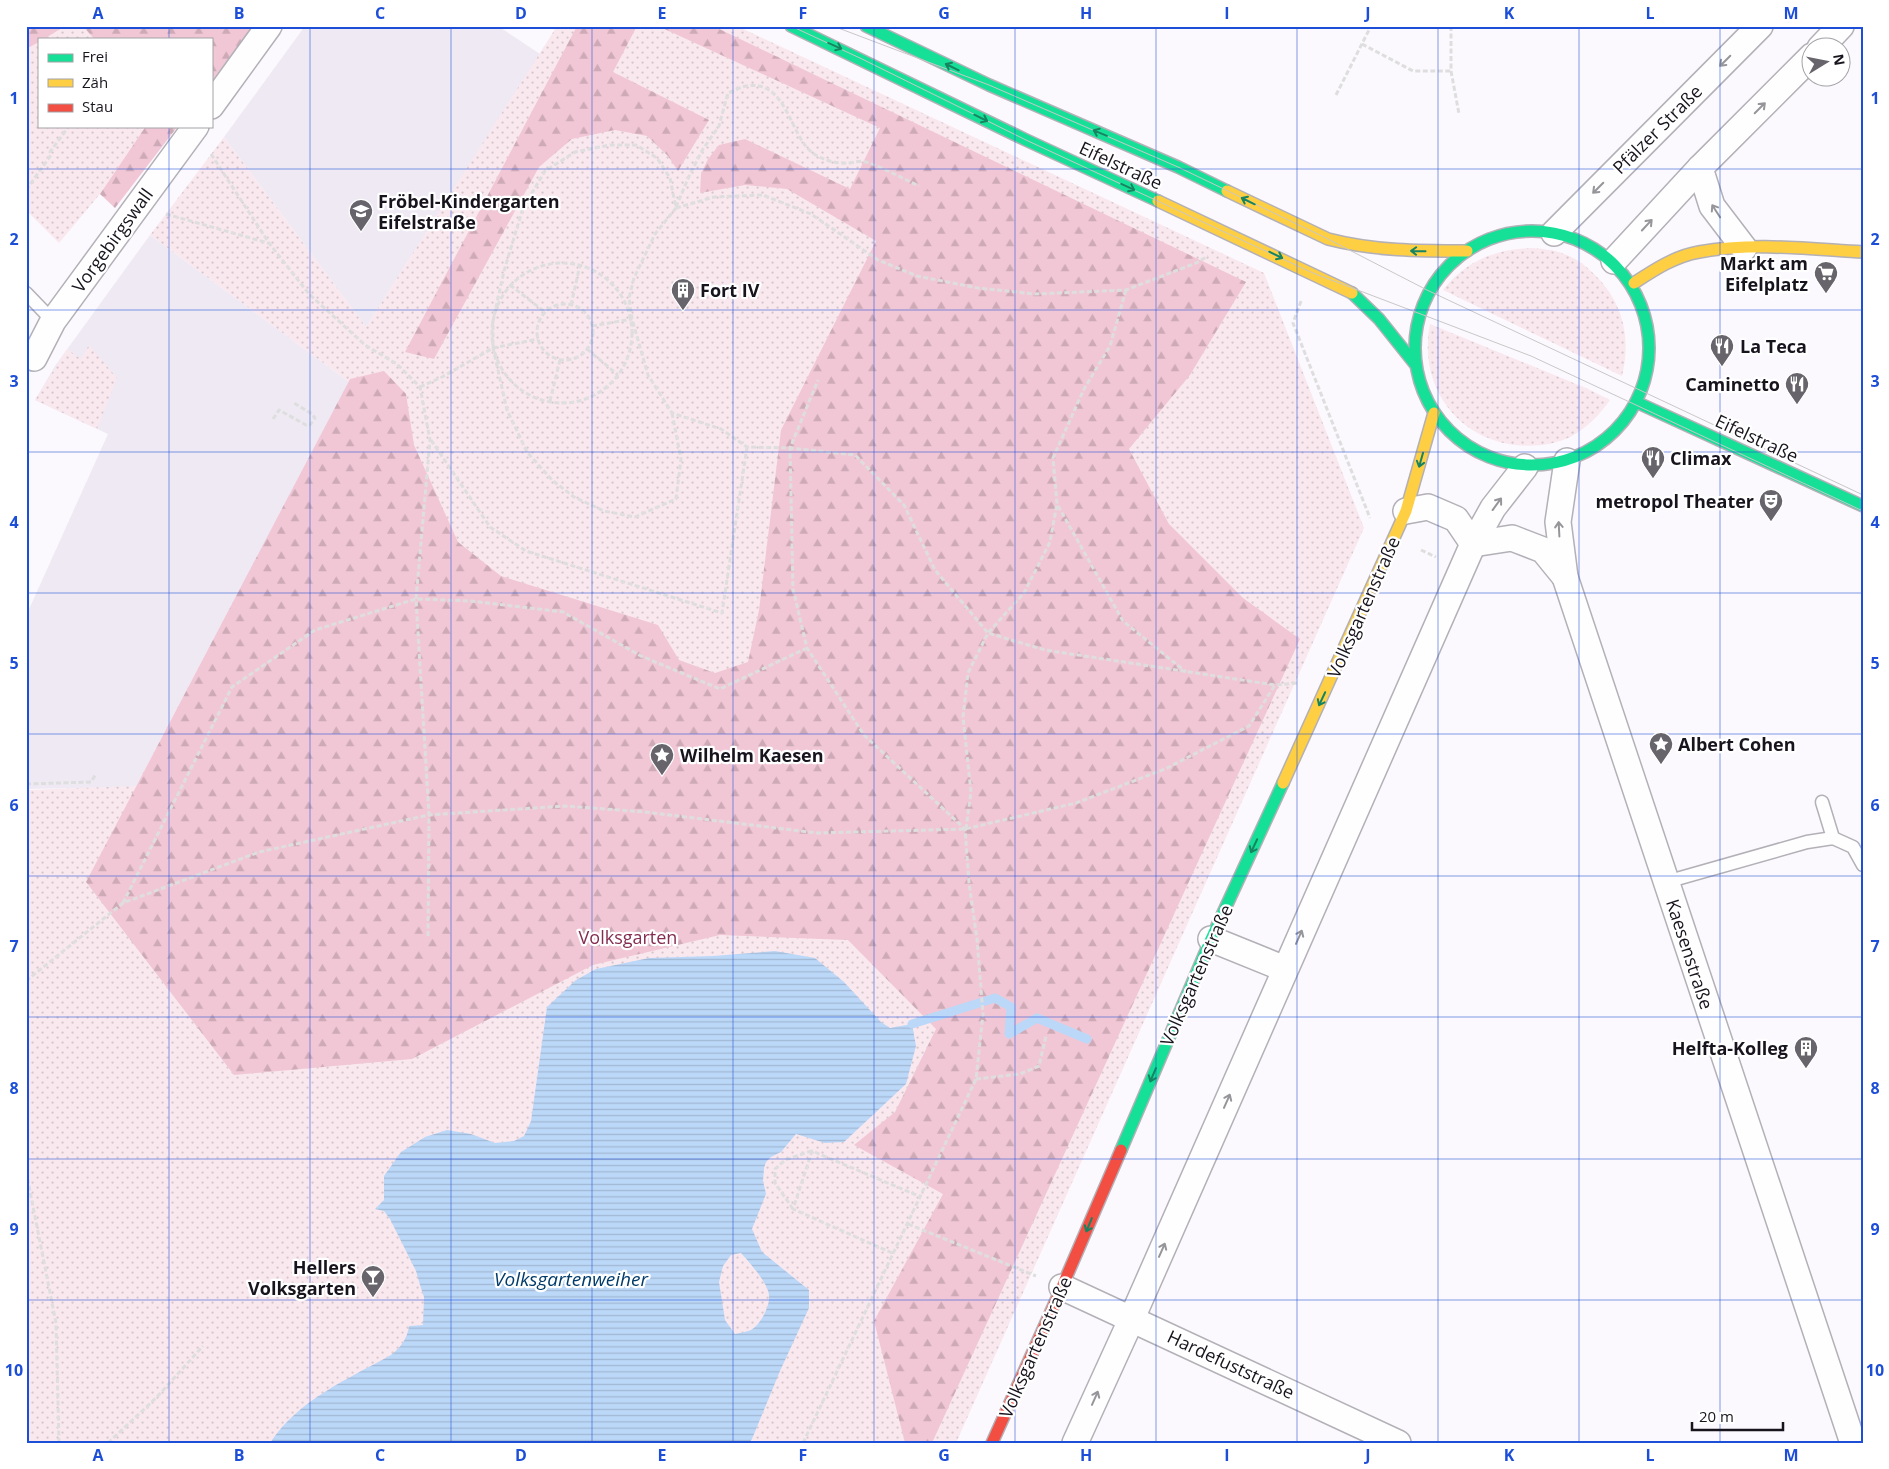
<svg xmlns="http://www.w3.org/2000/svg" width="1889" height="1469" viewBox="0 0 1889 1469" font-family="'Open Sans',sans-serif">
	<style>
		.built { fill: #eee9f3 }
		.green { fill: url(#green-dots) }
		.forest { fill: url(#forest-firs) }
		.water { fill: url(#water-rules); fill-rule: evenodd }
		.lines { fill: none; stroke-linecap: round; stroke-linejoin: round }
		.stream { stroke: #bcd8f8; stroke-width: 9 }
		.lane-casing { stroke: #b3b0b7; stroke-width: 15 }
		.street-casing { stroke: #b3b0b7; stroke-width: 28 }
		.fast-casing { stroke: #b3b0b7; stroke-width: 14 }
		.slow-casing { stroke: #b3b0b7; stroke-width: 14 }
		.jam-casing { stroke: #b3b0b7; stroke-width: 14 }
		.path { stroke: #dfdedf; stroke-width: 3; stroke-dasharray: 5 2.5; stroke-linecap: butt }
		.lane { stroke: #fefeff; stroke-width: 12 }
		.street { stroke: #fefeff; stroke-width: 25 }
		.fast { stroke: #16e098; stroke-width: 11 }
		.slow { stroke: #ffcf43; stroke-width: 11 }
		.jam { stroke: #f24e42; stroke-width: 11 }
		.tram { stroke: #c8c7c8; stroke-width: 1 }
		.oneway { stroke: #178461 }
		.oneway2 { stroke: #969599 }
		.grid { fill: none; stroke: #1d4ed8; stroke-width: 1; stroke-opacity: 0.55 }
		.labels { text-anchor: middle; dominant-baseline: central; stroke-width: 4.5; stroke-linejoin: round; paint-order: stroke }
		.street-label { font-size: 18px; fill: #18141d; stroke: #fff }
		.poi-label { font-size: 18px; font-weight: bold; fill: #18141d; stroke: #fff; text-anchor: start }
		.park-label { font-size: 18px; fill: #842d51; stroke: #fff }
		.water-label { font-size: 19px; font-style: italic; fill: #013c6c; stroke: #fff }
		.neatline { fill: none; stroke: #1d4ed8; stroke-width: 2 }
		.grid-label { font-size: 16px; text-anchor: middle; font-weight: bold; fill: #1d4ed8 }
	</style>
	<defs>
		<pattern id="green-dots" width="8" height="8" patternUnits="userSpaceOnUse" patternTransform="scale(1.25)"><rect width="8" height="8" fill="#fae8ef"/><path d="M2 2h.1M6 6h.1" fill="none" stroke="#d6c6cc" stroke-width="1.8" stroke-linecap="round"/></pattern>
		<pattern id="forest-firs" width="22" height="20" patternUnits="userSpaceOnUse" patternTransform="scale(1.25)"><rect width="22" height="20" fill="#f1c7d6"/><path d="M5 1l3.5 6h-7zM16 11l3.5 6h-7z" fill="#ceaab7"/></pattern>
		<pattern id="water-rules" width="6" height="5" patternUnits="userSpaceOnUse" patternTransform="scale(1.25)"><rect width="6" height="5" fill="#bcd8f8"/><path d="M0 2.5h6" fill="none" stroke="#a1b8d4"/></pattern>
	</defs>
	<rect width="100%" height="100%" fill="#fbf9fd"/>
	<g class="built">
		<polygon points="305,26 498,26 540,54 366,327 224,137"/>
		<polygon points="150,235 349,382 136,787 26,789 26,616 108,434 35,400 55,366"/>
	</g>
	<g class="green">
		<polygon points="48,26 83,26 94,39 39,39 39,126 146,126 100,194 59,243 26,210 26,43"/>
		<polygon points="557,26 737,26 1264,273 1364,528 956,1443 26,1443 26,790 136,786 349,382 150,235 224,137 366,327"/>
		<path d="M1532,248C1546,249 1561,251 1573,258C1582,262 1590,270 1597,277C1624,305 1631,339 1622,376L1443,290C1466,261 1495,249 1532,248Z"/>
		<path d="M1430,324L1586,388L1610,400C1600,414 1588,427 1572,436C1555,445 1534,447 1516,445C1455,438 1418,384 1430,324Z"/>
		<polygon points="89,345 117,378 97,429 35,400 67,349 81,359"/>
	</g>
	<g class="forest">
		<polygon points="26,26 65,26 44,39 39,39 39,42 26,49"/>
		<polygon points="83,26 253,26 211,82 211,39 94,39"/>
		<polygon points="577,26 637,26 613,72 709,120 678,171 668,156 647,136 615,130 572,139 539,167 434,359 405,352"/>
		<polygon points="658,26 713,26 1246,282 1190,375 1129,449 1169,524 1243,598 1300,639 932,1443 905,1443 874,1321 943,1194 854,1145 895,1112 936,1029 848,940 720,935 593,965 412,1059 234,1075 86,882 350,379 384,371 406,394 414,445 458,542 501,576 658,625 679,660 715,673 748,662 759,610 781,430 876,241 787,189 745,185 700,193 701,174 708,159 719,145 745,139 850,189 880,128"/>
		<polygon points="146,126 178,126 115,208 100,194"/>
	</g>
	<path class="water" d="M775,951L815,958L844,982L881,1022L890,1028L912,1024L916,1046L906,1084L844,1142L825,1143L796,1134L781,1152L771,1157L766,1162L764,1168L763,1181L766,1194L752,1229L762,1252L809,1290V1308L780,1371L752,1439L749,1443H270C298,1400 348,1379 391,1355C401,1347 407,1339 409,1326L423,1325L424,1297L420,1285L416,1271L390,1219L384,1211L375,1209L384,1200V1176L401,1152L425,1137L447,1130L471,1134L495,1143L514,1141L524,1136L531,1121L547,1007L576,980L596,969L649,958L713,956ZM741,1253C749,1262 769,1284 769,1296C770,1307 760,1325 751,1330C746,1332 739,1333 735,1334L725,1320L719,1282L723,1266L731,1255Z"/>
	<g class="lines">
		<polyline class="stream" points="912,1024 995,998 1011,1007 1009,1034 1037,1018 1087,1039"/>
		<g class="lane-casing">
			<g id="lane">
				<polyline points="26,293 53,321"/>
				<polyline points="1822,802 1833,838"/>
				<polyline points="1666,882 1807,842 1833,838 1853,847 1863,865"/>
			</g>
		</g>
		<g class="street-casing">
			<g id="street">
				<polyline points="1820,48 1841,26"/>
				<polyline points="211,106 269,26"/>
				<polyline points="1700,168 1712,206 1744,248"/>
				<polyline points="1554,233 1760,26"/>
				<polyline points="1614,261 1700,168 1812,56"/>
				<polyline points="34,358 53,321 196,126"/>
				<polyline points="1567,461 1558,522 1565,577 1853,1443"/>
				<polyline points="1406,511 1428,507 1456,519 1473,544"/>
				<polyline points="1473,544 1512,538 1543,550 1565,577"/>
				<polyline points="1211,939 1285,969"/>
				<polyline points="1062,1287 1398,1443"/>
				<polyline points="1075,1443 1132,1318 1473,544 1493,508 1525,467"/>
			</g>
		</g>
		<g class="fast-casing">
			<g id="fast">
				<polyline points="791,26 1026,140 1158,201"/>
				<polyline points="866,26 989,85 1178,167 1227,191"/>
				<circle cx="1532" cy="348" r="117"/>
				<polyline points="1352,293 1379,319 1415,364"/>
				<polyline points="1636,402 1863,506"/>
				<polyline points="1121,1150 1211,939 1283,783"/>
			</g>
		</g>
		<g class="slow-casing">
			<g id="slow">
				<path d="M1227,191L1328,239C1374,251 1420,251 1467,251"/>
				<polyline points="1158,201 1352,293"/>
				<path d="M1634,283C1654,270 1675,256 1699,252C1753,242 1809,249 1863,252"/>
				<polyline points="1283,783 1406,511 1434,413"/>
			</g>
		</g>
		<g class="jam-casing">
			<polyline id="jam" points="992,1443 1062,1287 1121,1150"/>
		</g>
		<g class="path">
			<polyline points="1451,26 1451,71 1459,114"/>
			<polyline points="1362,44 1413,71 1451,71"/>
			<polyline points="1336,95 1371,26"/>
			<polyline points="211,154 269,243 309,294 365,345 397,364 420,387 430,440 416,599 429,815 428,938"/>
			<polyline points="26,190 51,155 50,152 69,126"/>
			<path d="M676,207L690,174L703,149L719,126L728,93C734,91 740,87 746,86C788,79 789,137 814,154C824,160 836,164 847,163C853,163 860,160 866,162C884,168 902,178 919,186"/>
			<polyline points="676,208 714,197 763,195 811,214 878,260 917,276 978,288 1035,294 1126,290 1196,263 1208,256"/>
			<polyline points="166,214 268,243"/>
			<circle cx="562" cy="333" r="70"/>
			<polyline points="510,285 545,312"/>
			<polyline points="1126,290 1110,346 1084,389 1053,458 1057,504 1123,621 1186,672"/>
			<polyline points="1301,301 1293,323 1370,518"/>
			<circle cx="565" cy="332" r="28"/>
			<polyline points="571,305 580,265"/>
			<polyline points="592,326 632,319"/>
			<polyline points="587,349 618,375"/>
			<polyline points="420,387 442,377 493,348 538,339"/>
			<polyline points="550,401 560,360"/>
			<polyline points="672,413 681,459 676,499 635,517 604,511 574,497 552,480 527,452 507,410 493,348 493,321 504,271 523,208 545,171 575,152 610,145 636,145 657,158 670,178 676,208 655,234 634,278 629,298 632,319 648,375 672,413 721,429 747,447 790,448 855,455 904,505 935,570 988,633 1045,650 1275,685 1297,683"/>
			<polyline points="273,419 279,410 306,425 310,425 315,418 312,414 294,403"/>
			<polyline points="431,440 490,527 526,551 722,613 747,447"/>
			<polyline points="1421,550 1436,557"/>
			<polyline points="26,784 91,782 96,774"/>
			<polyline points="966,829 971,792 963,717 968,673 988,633 1024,593 1050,542 1057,504"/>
			<polyline points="123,903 232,687 315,630 416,599 471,601 563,612 641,656 720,689 807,648"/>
			<polyline points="26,981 123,903 259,852 429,815 565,806 645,812 817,833 965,829 1076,803 1165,769 1249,726 1275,685"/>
			<polyline points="976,1079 1020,1074 1039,1066 1046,1036"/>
			<polyline points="26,1171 56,1323 59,1443"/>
			<polyline points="793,1209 775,1183 775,1169 785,1160 811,1151"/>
			<polyline points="908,1224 1036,1276"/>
			<polyline points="892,1253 793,1209 812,1151 921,1197"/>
			<polyline points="108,1443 156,1398 203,1346"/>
			<polyline points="803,1443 976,1079 983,1014 977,939 969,883 965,829 864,735 807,648 793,589 790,448 818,380"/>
		</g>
		<use href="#lane" class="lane"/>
		<use href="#street" class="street"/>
		<use href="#fast" class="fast"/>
		<use href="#slow" class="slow"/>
		<use href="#jam" class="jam"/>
		<g class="tram">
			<polyline points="791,26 862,59 1026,140 1313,273 1531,356 1863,511"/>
			<polyline points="833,26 989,85 1178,167 1328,239 1429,291 1863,495"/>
		</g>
	</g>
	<defs><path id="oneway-shaft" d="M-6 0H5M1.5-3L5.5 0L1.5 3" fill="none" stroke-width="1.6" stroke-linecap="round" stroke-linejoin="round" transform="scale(1.25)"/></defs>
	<g class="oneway">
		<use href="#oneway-shaft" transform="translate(835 46) rotate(24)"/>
		<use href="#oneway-shaft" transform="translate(952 67) rotate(-154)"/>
		<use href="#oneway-shaft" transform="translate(981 118) rotate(26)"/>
		<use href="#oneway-shaft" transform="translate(1100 133) rotate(-157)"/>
		<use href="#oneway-shaft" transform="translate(1128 187) rotate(25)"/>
		<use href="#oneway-shaft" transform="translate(1248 201) rotate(-154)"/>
		<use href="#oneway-shaft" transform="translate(1418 251) rotate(-179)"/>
		<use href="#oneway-shaft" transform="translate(1276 255) rotate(26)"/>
		<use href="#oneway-shaft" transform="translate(1421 460) rotate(106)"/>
		<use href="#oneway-shaft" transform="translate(1322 699) rotate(115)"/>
		<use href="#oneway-shaft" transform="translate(1254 846) rotate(115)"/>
		<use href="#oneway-shaft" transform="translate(1153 1075) rotate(113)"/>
		<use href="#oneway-shaft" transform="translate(1089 1225) rotate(113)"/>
	</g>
	<g class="oneway2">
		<use href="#oneway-shaft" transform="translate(1725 61) rotate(135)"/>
		<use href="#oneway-shaft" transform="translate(1760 108) rotate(-45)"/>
		<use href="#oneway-shaft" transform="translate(1598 188) rotate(135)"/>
		<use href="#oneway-shaft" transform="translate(1716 211) rotate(-123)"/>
		<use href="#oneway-shaft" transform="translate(1647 225) rotate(-47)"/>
		<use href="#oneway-shaft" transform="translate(1497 504) rotate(-54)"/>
		<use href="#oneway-shaft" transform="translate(1559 529) rotate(-93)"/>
		<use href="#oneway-shaft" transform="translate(1299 937) rotate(-66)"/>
		<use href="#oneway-shaft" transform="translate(1227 1101) rotate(-66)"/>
		<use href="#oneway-shaft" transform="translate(1162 1250) rotate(-66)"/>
		<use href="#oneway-shaft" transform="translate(1095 1398) rotate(-66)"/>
	</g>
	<path class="grid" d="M169,26V39M310,26V1443M451,26V1443M592,26V1443M733,26V1443M874,26V1443M1015,26V1443M1156,26V1443M1297,26V1443M1438,26V1443M1579,26V1443M1720,26V1443M169,126V1443M26,169H1863M26,310H1863M26,452H1863M26,593H1863M26,734H1863M26,876H1863M26,1017H1863M26,1159H1863M26,1300H1863"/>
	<defs>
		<g id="school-pin" transform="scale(1.25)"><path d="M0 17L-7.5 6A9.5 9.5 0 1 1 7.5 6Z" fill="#67646b" stroke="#fff"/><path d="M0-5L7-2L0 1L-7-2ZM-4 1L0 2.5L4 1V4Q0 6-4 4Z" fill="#fff"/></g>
		<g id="supermarket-pin" transform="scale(1.25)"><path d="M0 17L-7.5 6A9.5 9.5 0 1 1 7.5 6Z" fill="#67646b" stroke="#fff"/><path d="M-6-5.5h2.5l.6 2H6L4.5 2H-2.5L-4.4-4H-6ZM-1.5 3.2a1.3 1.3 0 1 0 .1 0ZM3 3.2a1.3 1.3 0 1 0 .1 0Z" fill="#fff"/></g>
		<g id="building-pin" transform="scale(1.25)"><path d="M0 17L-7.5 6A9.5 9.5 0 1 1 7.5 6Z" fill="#67646b" stroke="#fff"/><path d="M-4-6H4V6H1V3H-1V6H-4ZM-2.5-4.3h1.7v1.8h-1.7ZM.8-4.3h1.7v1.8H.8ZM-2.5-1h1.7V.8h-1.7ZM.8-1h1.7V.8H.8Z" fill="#fff"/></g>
		<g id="restaurant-pin" transform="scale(1.25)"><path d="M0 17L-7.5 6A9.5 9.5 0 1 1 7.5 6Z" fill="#67646b" stroke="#fff"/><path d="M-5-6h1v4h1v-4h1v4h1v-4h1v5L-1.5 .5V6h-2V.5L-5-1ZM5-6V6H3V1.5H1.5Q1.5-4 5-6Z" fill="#fff"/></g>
		<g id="theatre-pin" transform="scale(1.25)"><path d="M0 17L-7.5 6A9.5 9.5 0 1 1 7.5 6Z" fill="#67646b" stroke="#fff"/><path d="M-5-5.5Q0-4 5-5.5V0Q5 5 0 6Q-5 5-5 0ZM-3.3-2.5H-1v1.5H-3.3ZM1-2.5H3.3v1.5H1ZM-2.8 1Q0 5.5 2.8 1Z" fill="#fff"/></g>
		<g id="sight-pin" transform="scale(1.25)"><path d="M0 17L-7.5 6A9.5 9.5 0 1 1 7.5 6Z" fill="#67646b" stroke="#fff"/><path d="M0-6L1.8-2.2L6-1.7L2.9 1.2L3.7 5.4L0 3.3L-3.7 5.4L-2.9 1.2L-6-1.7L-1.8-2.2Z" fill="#fff"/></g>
		<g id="bar-pin" transform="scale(1.25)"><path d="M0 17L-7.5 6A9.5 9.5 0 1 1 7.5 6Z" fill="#67646b" stroke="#fff"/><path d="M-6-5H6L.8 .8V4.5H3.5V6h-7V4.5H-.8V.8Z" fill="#fff"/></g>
	</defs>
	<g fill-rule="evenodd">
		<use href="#school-pin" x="361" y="211"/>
		<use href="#supermarket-pin" x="1826" y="273"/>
		<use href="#building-pin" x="683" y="290"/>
		<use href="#restaurant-pin" x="1722" y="346"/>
		<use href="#restaurant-pin" x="1797" y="384"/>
		<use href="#restaurant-pin" x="1653" y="458"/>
		<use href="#theatre-pin" x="1771" y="501"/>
		<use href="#sight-pin" x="1661" y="744"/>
		<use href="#sight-pin" x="662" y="755"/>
		<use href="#building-pin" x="1806" y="1048"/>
		<use href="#bar-pin" x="373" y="1277"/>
	</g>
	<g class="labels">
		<g class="street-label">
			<text transform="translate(1657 129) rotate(-45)">Pfälzer Straße</text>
			<text transform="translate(1121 165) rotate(25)">Eifelstraße</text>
			<text transform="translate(112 240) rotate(-54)">Vorgebirgswall</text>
			<text transform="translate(1757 438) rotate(25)">Eifelstraße</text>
			<text transform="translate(1363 607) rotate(-66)">Volksgartenstraße</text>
			<text transform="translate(1690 954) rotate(72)">Kaesenstraße</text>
			<text transform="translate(1196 975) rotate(-66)">Volksgartenstraße</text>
			<text transform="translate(1035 1347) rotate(-66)">Volksgartenstraße</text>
			<text transform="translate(1231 1364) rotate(25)">Hardefuststraße</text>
		</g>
		<g class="poi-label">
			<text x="378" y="201">Fröbel-Kindergarten<tspan x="378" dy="21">Eifelstraße</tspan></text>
			<text x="1808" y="263" text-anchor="end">Markt am<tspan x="1808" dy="21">Eifelplatz</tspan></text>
			<text x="700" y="290">Fort IV</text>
			<text x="1740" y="346">La Teca</text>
			<text x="1780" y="384" text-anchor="end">Caminetto</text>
			<text x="1670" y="458">Climax</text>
			<text x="1754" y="501" text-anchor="end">metropol Theater</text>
			<text x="1678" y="744">Albert Cohen</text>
			<text x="680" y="755">Wilhelm Kaesen</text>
			<text x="1788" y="1048" text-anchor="end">Helfta-Kolleg</text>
			<text x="356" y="1267" text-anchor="end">Hellers<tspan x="356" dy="21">Volksgarten</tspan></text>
		</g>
		<g class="park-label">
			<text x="628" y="937">Volksgarten</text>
		</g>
		<g class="water-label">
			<text x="571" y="1279">Volksgartenweiher</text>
		</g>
	</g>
	<rect width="1889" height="1469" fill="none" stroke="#ffffff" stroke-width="55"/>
	<rect x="38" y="38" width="175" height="90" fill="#ffffff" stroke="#a3a1a5"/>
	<rect x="48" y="54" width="25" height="8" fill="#16e098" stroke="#a3a1a5"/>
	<text x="82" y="62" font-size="15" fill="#18141d">Frei</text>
	<rect x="48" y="79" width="25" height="8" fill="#ffcf43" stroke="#a3a1a5"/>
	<text x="82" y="88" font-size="15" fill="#18141d">Zäh</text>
	<rect x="48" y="104" width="25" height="8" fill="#f24e42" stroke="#a3a1a5"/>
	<text x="82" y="112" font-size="15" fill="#18141d">Stau</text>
	<g transform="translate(1826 62) rotate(80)"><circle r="24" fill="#ffffff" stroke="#a3a1a5"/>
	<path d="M0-4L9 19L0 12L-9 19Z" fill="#67646b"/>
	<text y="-8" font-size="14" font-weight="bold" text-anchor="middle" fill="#18141d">N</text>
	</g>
	<path d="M1692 1422v8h91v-8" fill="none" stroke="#18141d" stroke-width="2.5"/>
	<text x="1699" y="1422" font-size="15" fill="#18141d" stroke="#ffffff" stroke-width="4" paint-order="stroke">20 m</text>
	<rect x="28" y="28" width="1834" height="1414" class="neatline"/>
	<g class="grid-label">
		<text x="98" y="19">A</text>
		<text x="239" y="19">B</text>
		<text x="380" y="19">C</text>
		<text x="521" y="19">D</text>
		<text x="662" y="19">E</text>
		<text x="803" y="19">F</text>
		<text x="944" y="19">G</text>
		<text x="1086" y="19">H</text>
		<text x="1227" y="19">I</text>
		<text x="1368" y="19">J</text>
		<text x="1509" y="19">K</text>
		<text x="1650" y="19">L</text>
		<text x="1791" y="19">M</text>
		<text x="14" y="104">1</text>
		<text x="1875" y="104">1</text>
		<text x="14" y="245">2</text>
		<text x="1875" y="245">2</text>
		<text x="14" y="387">3</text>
		<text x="1875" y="387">3</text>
		<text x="14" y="528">4</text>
		<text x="1875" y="528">4</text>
		<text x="14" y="669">5</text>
		<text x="1875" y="669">5</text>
		<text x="14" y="811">6</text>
		<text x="1875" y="811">6</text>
		<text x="14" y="952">7</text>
		<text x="1875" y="952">7</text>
		<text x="14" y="1094">8</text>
		<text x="1875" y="1094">8</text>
		<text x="14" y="1235">9</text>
		<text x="1875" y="1235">9</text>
		<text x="14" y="1376">10</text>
		<text x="1875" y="1376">10</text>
		<text x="98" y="1461">A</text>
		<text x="239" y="1461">B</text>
		<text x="380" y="1461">C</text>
		<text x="521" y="1461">D</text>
		<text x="662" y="1461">E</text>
		<text x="803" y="1461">F</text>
		<text x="944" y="1461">G</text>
		<text x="1086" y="1461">H</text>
		<text x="1227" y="1461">I</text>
		<text x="1368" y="1461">J</text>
		<text x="1509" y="1461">K</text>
		<text x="1650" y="1461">L</text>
		<text x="1791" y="1461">M</text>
	</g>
</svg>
